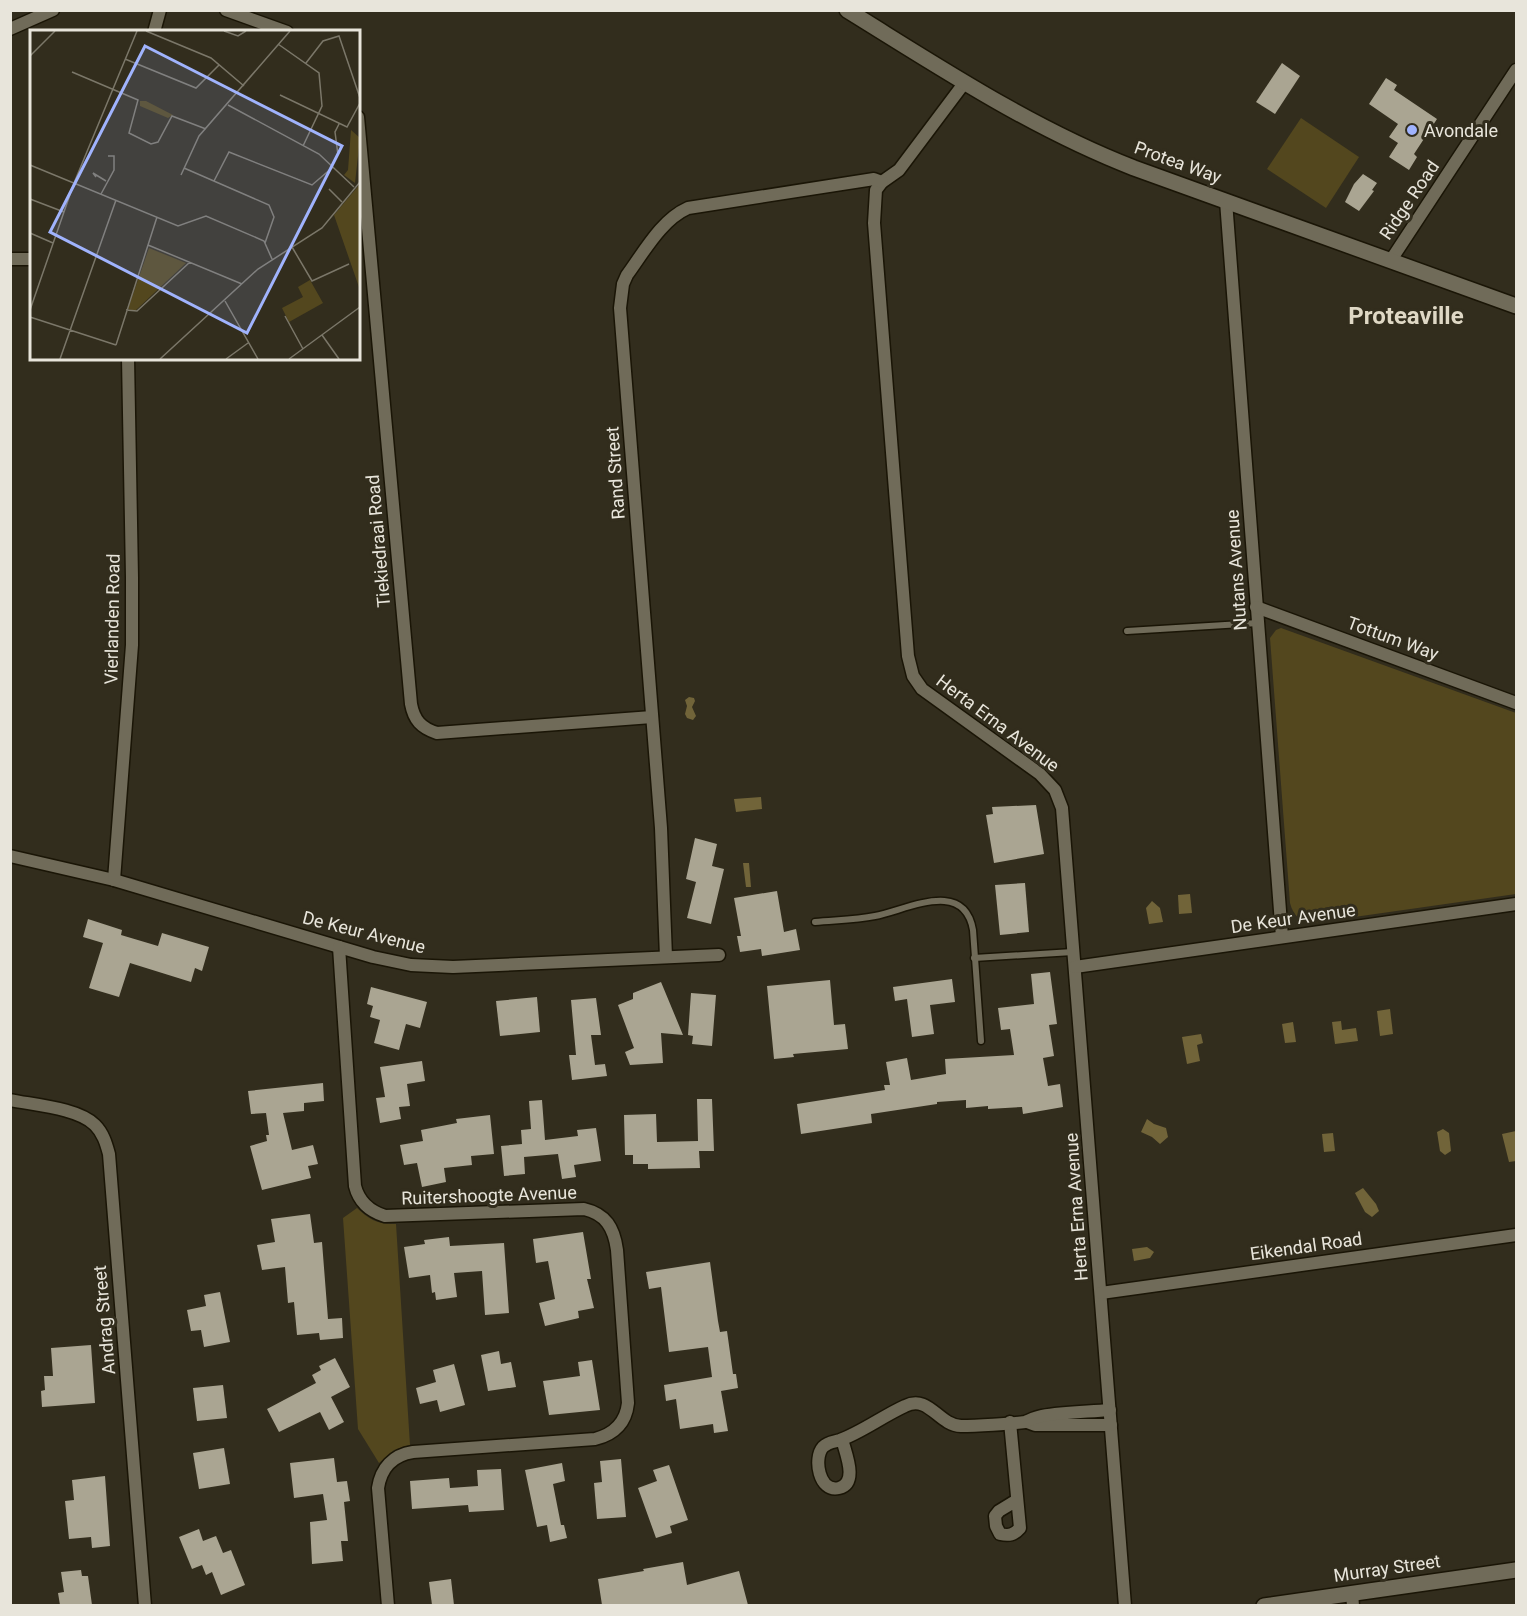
<svg xmlns="http://www.w3.org/2000/svg" width="1527" height="1616" viewBox="0 0 1527 1616" font-family="Roboto,sans-serif">
	<style>
		.green { fill: #53471e }
		.water { fill: #716439 }
		.building { fill: #aaa592 }
		.lines { fill: none; stroke-linecap: round; stroke-linejoin: round }
		.service-casing { stroke: #1a1506; stroke-width: 9 }
		.minor-casing { stroke: #1a1506; stroke-width: 15 }
		.tertiary-casing { stroke: #1a1506; stroke-width: 18 }
		.service { stroke: #706b59; stroke-width: 6 }
		.minor { stroke: #706b59; stroke-width: 12 }
		.tertiary { stroke: #706b59; stroke-width: 15 }
		.poi-dot { fill: #a0b3fd; stroke: #322d1d; stroke-width: 2 }
		.labels { text-anchor: middle; dominant-baseline: central; stroke-width: 6; stroke-linejoin: round; paint-order: stroke }
		.poi-label { font-size: 18px; fill: #e8e5db; stroke: #322d1d; text-anchor: start }
		.street-label { font-size: 18px; fill: #e8e5db; stroke: #322d1d }
		.district-label { font-size: 24px; font-weight: bold; fill: #dfd8c5; stroke: #322d1d }
		.inset-road { fill: none; stroke: #7b7769; stroke-width: 1.5 }
		.view { fill: #a0b3fd; fill-opacity: 0.15; stroke: #a0b3fd; stroke-width: 3 }
		.inset-edge { fill: none; stroke: #e8e5db; stroke-width: 3 }
	</style>
	<rect width="100%" height="100%" fill="#322d1d"/>
	<g class="green">
		<polygon points="1301,118 1359,157 1326,208 1267,169"/>
		<path d="M1281,628L1516,713V894L1312,923C1300,922 1293,915 1290,903L1270,638L1276,630Z"/>
		<path d="M357,1208C368,1219 379,1225 396,1224L410,1445L394,1450L379,1463L358,1429L343,1218Z"/>
	</g>
	<g class="water">
		<polygon points="689,697 694,698 695,701 692,707 696,716 693,720 687,718 685,714 687,706 685,700"/>
		<polygon points="761,797 762,809 736,812 734,799"/>
		<polygon points="743,863 749,863 751,887 746,887"/>
		<polygon points="1190,894 1192,913 1179,914 1178,895"/>
		<polygon points="1152,901 1160,908 1163,922 1149,924 1146,908"/>
		<polygon points="1390,1009 1393,1034 1380,1036 1377,1011"/>
		<polygon points="1341,1021 1342,1030 1356,1028 1358,1041 1335,1044 1332,1022"/>
		<polygon points="1293,1022 1296,1042 1285,1043 1282,1024"/>
		<polygon points="1201,1034 1203,1043 1197,1045 1200,1061 1187,1064 1182,1037"/>
		<polygon points="1147,1119 1154,1124 1166,1128 1168,1137 1160,1144 1152,1137 1141,1132"/>
		<polygon points="1443,1129 1449,1133 1451,1151 1445,1155 1440,1151 1437,1132"/>
		<polygon points="1516,1131 1516,1161 1509,1162 1502,1134"/>
		<polygon points="1333,1133 1335,1151 1324,1152 1322,1134"/>
		<polygon points="1363,1188 1376,1204 1379,1211 1372,1217 1365,1212 1355,1193"/>
		<polygon points="1147,1247 1154,1252 1150,1258 1134,1261 1132,1249"/>
	</g>
	<g class="building">
		<polygon points="1282,63 1300,76 1275,114 1256,102"/>
		<polygon points="1386,78 1397,85 1394,90 1437,119 1414,154 1417,157 1409,170 1389,157 1398,143 1389,137 1398,124 1369,104"/>
		<polygon points="1363,174 1377,183 1372,190 1374,191 1359,211 1345,202 1354,184"/>
		<polygon points="1036,805 1044,854 994,863 986,815 993,814 992,807"/>
		<polygon points="695,838 717,844 712,866 724,869 711,924 687,918 696,882 686,879"/>
		<polygon points="1025,883 1029,932 1000,935 995,885"/>
		<polygon points="777,891 784,932 796,929 800,950 762,956 761,949 740,952 737,936 741,936 734,898"/>
		<polygon points="88,919 122,930 121,935 158,946 162,933 209,947 202,971 195,968 191,982 130,963 119,997 89,988 103,943 83,937"/>
		<polygon points="1050,972 1057,1024 1049,1025 1054,1056 1043,1058 1048,1086 1060,1084 1063,1107 1023,1114 1022,1107 988,1109 988,1106 966,1108 966,1100 937,1102 937,1104 871,1114 872,1123 801,1134 797,1104 885,1090 884,1085 890,1085 886,1062 907,1058 911,1080 946,1074 945,1059 1014,1055 1010,1029 1001,1030 998,1008 1034,1004 1031,974"/>
		<polygon points="952,979 955,1002 930,1005 934,1034 912,1037 907,999 895,1001 893,987"/>
		<polygon points="830,980 834,1025 845,1024 848,1049 793,1054 794,1057 774,1059 767,986"/>
		<polygon points="661,982 683,1035 661,1033 663,1063 630,1065 625,1052 634,1048 618,1005 633,999 633,993"/>
		<polygon points="371,987 427,1002 420,1028 406,1024 399,1050 374,1043 380,1020 370,1017 373,1006 367,1004"/>
		<polygon points="691,993 716,995 712,1046 692,1044 693,1036 688,1035"/>
		<polygon points="537,997 540,1032 500,1036 496,1001"/>
		<polygon points="596,998 601,1035 591,1035 595,1065 605,1064 607,1076 572,1080 569,1055 576,1055 571,1000"/>
		<polygon points="422,1061 425,1081 407,1084 410,1106 399,1107 401,1119 380,1123 376,1098 385,1097 380,1067"/>
		<polygon points="323,1083 324,1101 304,1103 304,1111 283,1113 292,1150 313,1145 318,1164 308,1166 311,1178 262,1190 250,1146 267,1141 266,1135 269,1135 266,1113 251,1114 248,1091"/>
		<polygon points="697,1099 712,1099 714,1151 699,1151 700,1168 648,1169 648,1164 633,1164 633,1155 625,1155 624,1115 656,1114 657,1142 698,1141"/>
		<polygon points="542,1100 545,1140 578,1136 577,1130 596,1128 601,1161 574,1165 576,1177 562,1179 558,1154 524,1157 525,1174 504,1176 501,1146 522,1144 521,1130 531,1129 529,1101"/>
		<polygon points="490,1115 494,1154 471,1156 472,1165 444,1168 446,1182 422,1187 417,1163 404,1165 400,1145 423,1141 421,1130 457,1123 456,1119"/>
		<polygon points="310,1214 314,1243 322,1242 328,1319 342,1318 343,1338 320,1340 319,1333 297,1335 294,1302 288,1303 285,1267 262,1270 257,1245 275,1242 271,1219"/>
		<polygon points="583,1232 591,1279 587,1279 594,1308 578,1311 579,1318 545,1326 539,1303 555,1299 548,1261 536,1263 533,1239"/>
		<polygon points="449,1237 450,1246 504,1243 509,1313 485,1315 482,1271 454,1273 457,1297 436,1300 435,1292 432,1293 430,1275 409,1278 404,1247 425,1244 424,1240"/>
		<polygon points="710,1262 718,1321 720,1332 727,1331 733,1374 736,1374 738,1388 721,1391 728,1431 714,1433 713,1424 680,1429 676,1399 666,1401 664,1385 712,1377 708,1347 669,1352 661,1287 649,1289 646,1272"/>
		<polygon points="220,1292 230,1342 204,1347 201,1330 191,1331 187,1310 206,1306 204,1295"/>
		<polygon points="91,1345 95,1403 42,1407 41,1391 45,1390 44,1376 53,1376 51,1348"/>
		<polygon points="499,1351 501,1364 511,1362 516,1387 488,1391 481,1355"/>
		<polygon points="335,1358 350,1387 331,1397 344,1422 329,1430 320,1412 279,1432 267,1409 316,1383 312,1375 321,1370 319,1366"/>
		<polygon points="592,1360 600,1410 549,1415 543,1381 580,1376 578,1362"/>
		<polygon points="454,1364 465,1405 440,1412 437,1400 420,1404 416,1388 436,1382 433,1370"/>
		<polygon points="223,1385 227,1418 197,1421 193,1388"/>
		<polygon points="224,1448 230,1484 199,1489 193,1453"/>
		<polygon points="334,1458 337,1482 347,1481 350,1501 344,1502 348,1541 341,1541 343,1561 312,1564 310,1522 327,1520 323,1494 294,1498 290,1463"/>
		<polygon points="621,1459 626,1517 597,1519 594,1483 602,1482 600,1461"/>
		<polygon points="562,1463 565,1481 553,1484 561,1525 564,1525 567,1538 550,1542 547,1525 537,1527 525,1470"/>
		<polygon points="669,1465 688,1520 670,1526 672,1533 656,1538 638,1488 657,1481 653,1470"/>
		<polygon points="501,1469 504,1510 469,1512 468,1505 412,1509 410,1481 449,1478 450,1488 478,1486 477,1470"/>
		<polygon points="105,1476 110,1546 92,1548 91,1537 69,1539 65,1501 74,1500 72,1480"/>
		<polygon points="199,1529 203,1541 216,1536 223,1553 231,1550 245,1585 221,1595 212,1572 206,1575 202,1565 192,1569 179,1537"/>
		<polygon points="683,1562 687,1585 739,1571 748,1605 602,1605 598,1579 644,1571 643,1569"/>
		<polygon points="81,1570 82,1576 88,1576 92,1605 60,1605 58,1593 64,1592 61,1572"/>
		<polygon points="451,1579 454,1605 432,1605 429,1582"/>
	</g>
	<g class="lines">
		<g class="service-casing">
			<g id="service">
				<polyline points="1127,631 1258,623"/>
				<path d="M815,922C835,920 855,920 875,916C907,910 964,878 973,930L981,1041"/>
				<polyline points="974,958 1073,952"/>
			</g>
		</g>
		<g class="minor-casing">
			<g id="minor">
				<polyline points="226,10 287,32"/>
				<polyline points="10,29 53,10"/>
				<polyline points="154,32 160,10"/>
				<polyline points="965,82 899,170 882,182 876,190 874,223 908,656 913,676 922,689 1040,774 1055,790 1062,808 1125,1606"/>
				<path d="M358,117L411,704C414,720 421,728 437,733L652,717"/>
				<polyline points="1226,201 1282,937"/>
				<polyline points="10,259 32,259"/>
				<polyline points="1391,260 1516,70"/>
				<polyline points="1256,607 1516,703"/>
				<polyline points="10,856 114,880 373,957 411,965 453,967 719,955"/>
				<polyline points="114,880 132,645 132,577 128,358"/>
				<path d="M339,947L355,1186C359,1202 369,1211 385,1216L584,1209C606,1214 614,1228 617,1250L628,1403C626,1422 615,1434 595,1439L413,1452C393,1455 381,1468 378,1488L388,1606"/>
				<path d="M666,957L661,828L620,308L623,284L627,275C644,252 661,220 688,208L874,179L882,182"/>
				<polyline points="1075,967 1516,904"/>
				<path d="M10,1100C34,1105 78,1108 95,1125C103,1133 106,1143 109,1154L145,1606"/>
				<polyline points="1101,1293 1516,1235"/>
				<path d="M1010,1422L1020,1528C1014,1535 1009,1536 1000,1534L996,1526L995,1516L999,1511L1017,1500"/>
				<polyline points="1027,1422 1035,1425 1111,1425"/>
				<path d="M842,1439C845,1452 859,1483 839,1488C819,1493 813,1458 823,1447C828,1442 834,1442 840,1440C862,1432 883,1416 905,1406C929,1394 938,1425 961,1426C975,1426 1011,1424 1025,1422C1030,1420 1036,1417 1042,1416C1064,1412 1087,1412 1110,1410"/>
				<polyline points="1352,1593 1353,1606"/>
			</g>
		</g>
		<g class="tertiary-casing">
			<g id="tertiary">
				<path d="M847,10C941,68 1031,128 1134,168L1516,306"/>
				<polyline points="1264,1606 1516,1570"/>
			</g>
		</g>
		<use href="#service" class="service"/>
		<use href="#minor" class="minor"/>
		<use href="#tertiary" class="tertiary"/>
	</g>
	<circle class="poi-dot" cx="1412" cy="130" r="6"/>
	<g class="labels">
		<g class="poi-label">
			<text x="1424" y="130">Avondale</text>
		</g>
		<g class="street-label">
			<text transform="translate(1178 162) rotate(20)">Protea Way</text>
			<text transform="translate(1409 200) rotate(-56)">Ridge Road</text>
			<text transform="translate(615 473) rotate(-94)">Rand Street</text>
			<text transform="translate(378 541) rotate(-95)">Tiekiedraai Road</text>
			<text transform="translate(1236 570) rotate(-94)">Nutans Avenue</text>
			<text transform="translate(112 619) rotate(-89)">Vierlanden Road</text>
			<text transform="translate(1393 638) rotate(20)">Tottum Way</text>
			<text transform="translate(998 723) rotate(37)">Herta Erna Avenue</text>
			<text transform="translate(1293 918) rotate(-8)">De Keur Avenue</text>
			<text transform="translate(364 932) rotate(14)">De Keur Avenue</text>
			<text transform="translate(489 1195) rotate(-2)">Ruitershoogte Avenue</text>
			<text transform="translate(1076 1207) rotate(-94)">Herta Erna Avenue</text>
			<text transform="translate(1306 1246) rotate(-8)">Eikendal Road</text>
			<text transform="translate(104 1320) rotate(-95)">Andrag Street</text>
			<text transform="translate(1387 1568) rotate(-8)">Murray Street</text>
		</g>
		<g class="district-label">
			<text x="1406" y="316">Proteaville</text>
		</g>
	</g>
	<g transform="translate(30 30)">
		<rect width="330" height="330" fill="#322d1d"/>
		<path d="M110,71H116L143,85L138,88L110,76ZM321,100L330,108L325,153L314,145L318,140ZM330,154V260L304,185ZM119,218L156,233L105,281L98,279ZM280,250L293,273L259,292L252,278L273,267L268,257Z" fill="#53471e"/>
		<path class="inset-road" d="M116,1L181,28L214,56M194,1L208,6L216,1M248,14L289,43L292,76L273,116M0,26L25,1M95,29L166,58L189,35M276,33L293,11L309,6L330,68M42,42L108,70L99,103L121,114L128,112L142,86L176,99M250,65L317,97L330,73M198,75L289,124L324,157M308,125L305,102L309,94M0,135L148,196L176,186L234,211L242,229M154,138L239,175L244,187L235,213M151,145L169,106L260,1M66,147L63,143L76,151M184,151L199,122L282,155L303,137M299,159L312,172M71,164L84,140V126H78M0,169L34,182M0,203L23,213M118,215L212,254M262,217L282,251L319,234M195,271L228,329M0,280L44,153L107,1M96,280L107,281L160,232M255,286L273,319M0,287L86,315M292,305L309,329M86,315L127,187M30,329L86,170M130,329L228,239L292,198L330,152M196,329L218,313M259,329L330,277"/>
		<path class="view" d="M115,16L312,116L217,303L20,202Z"/>
		<rect width="330" height="330" class="inset-edge"/>
	</g>
	<rect width="1527" height="1616" fill="none" stroke="#e8e5db" stroke-width="24"/>
</svg>
